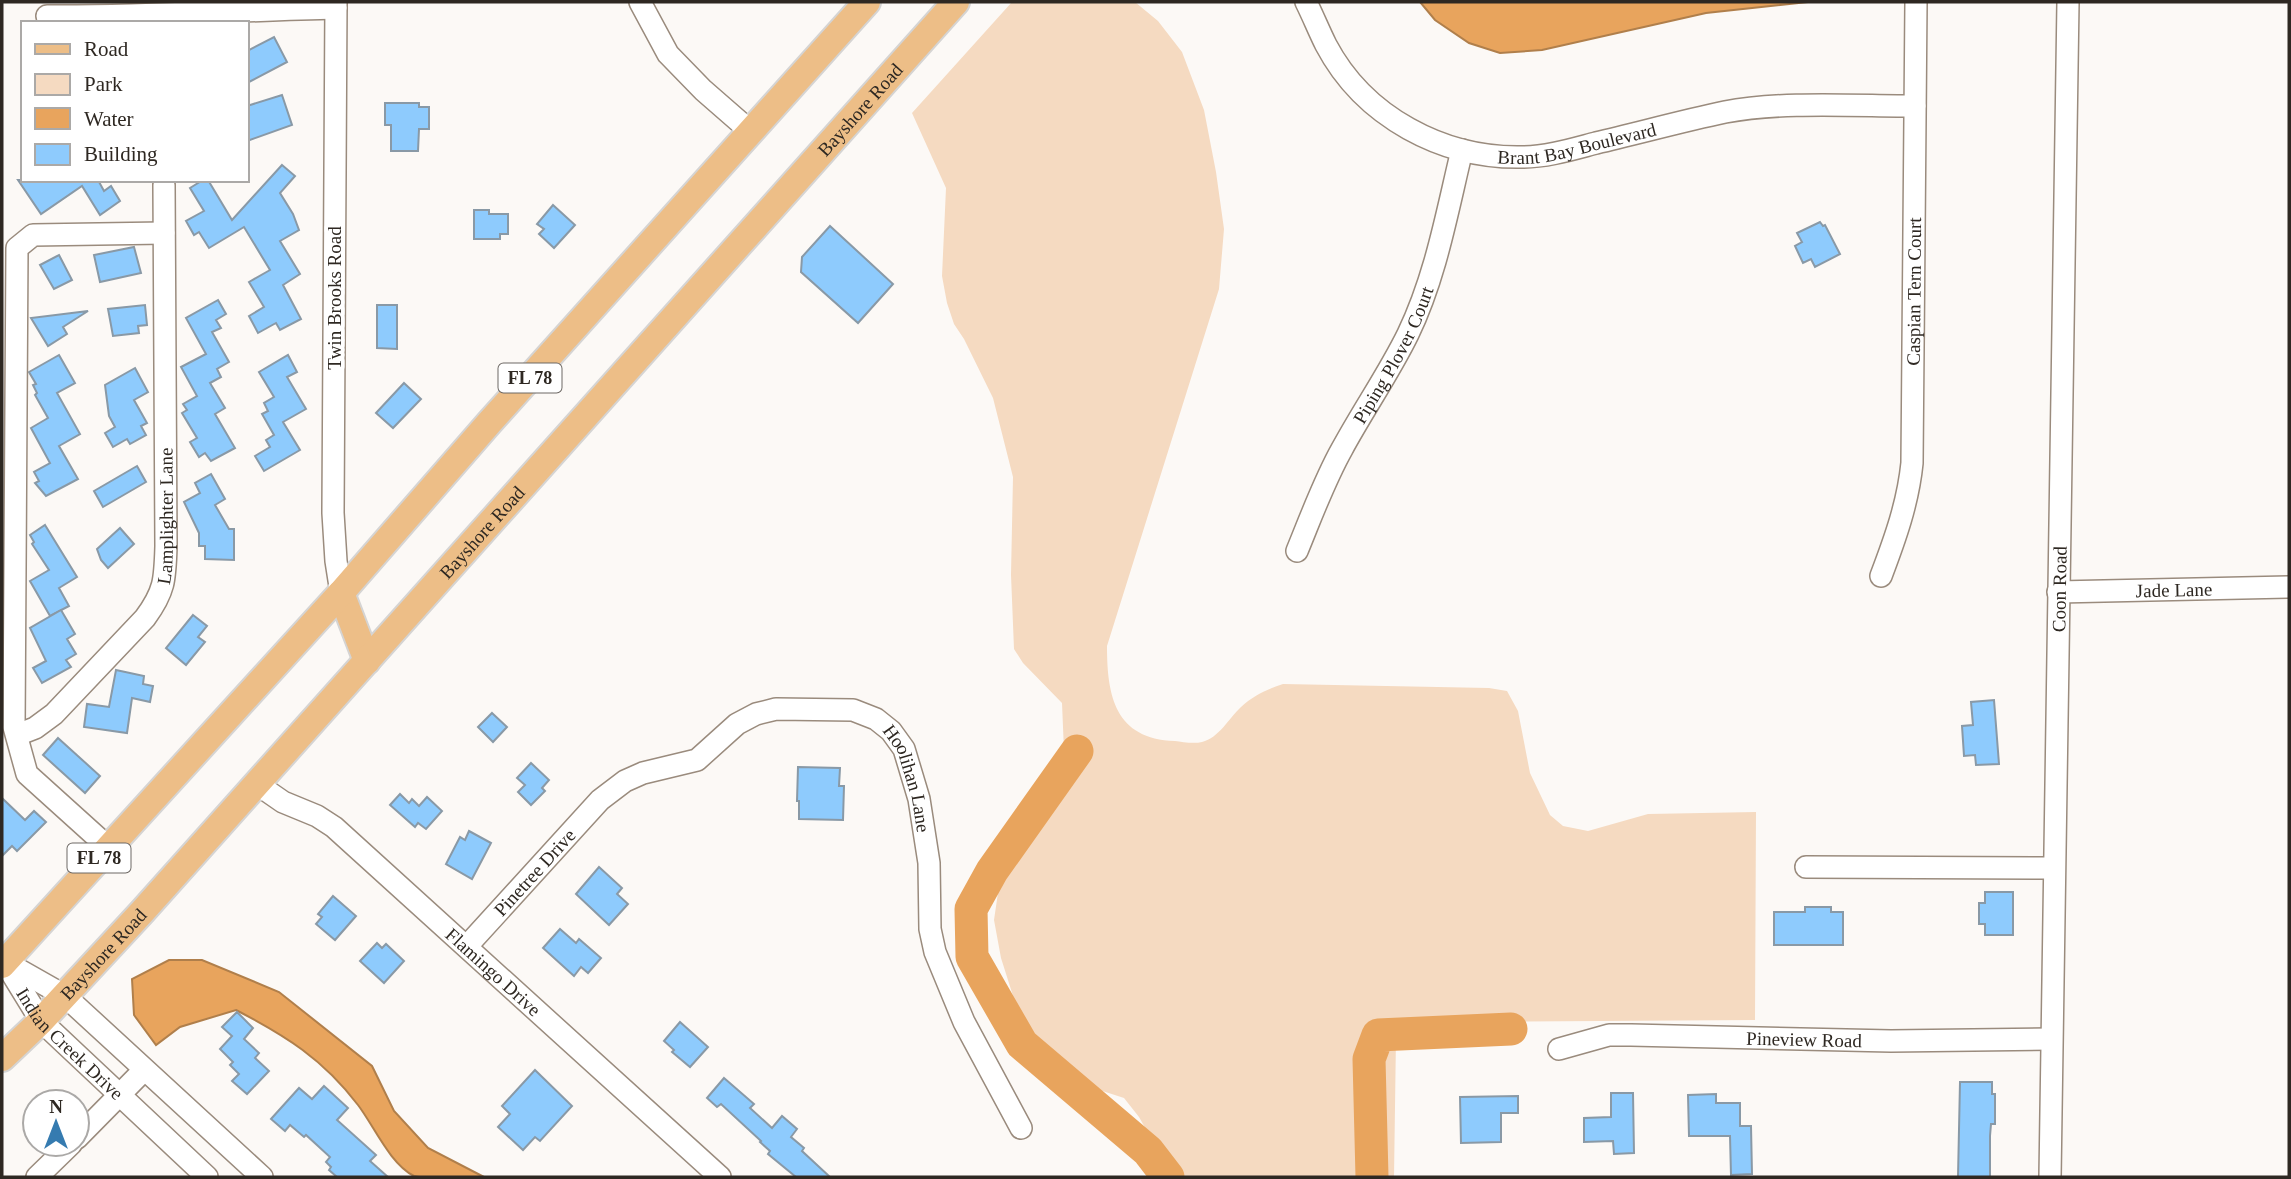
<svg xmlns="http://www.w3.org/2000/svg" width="2291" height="1179" viewBox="0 0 2291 1179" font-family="'Times New Roman',serif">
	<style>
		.green { fill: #f5dac1 }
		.water { fill: #e8a45d; stroke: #b07f4b; stroke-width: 2 }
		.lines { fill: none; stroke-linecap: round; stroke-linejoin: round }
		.river { stroke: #e8a45d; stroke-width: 33 }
		.building { fill: #8ecbfd; stroke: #8999a6; stroke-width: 2 }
		.minor-casing { stroke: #9a8b7d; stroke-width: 24 }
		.major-casing { stroke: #d5d4d3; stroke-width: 30 }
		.minor { stroke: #fff; stroke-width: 21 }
		.major { stroke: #edbe87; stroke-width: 26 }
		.labels { text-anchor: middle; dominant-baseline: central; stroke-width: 7; stroke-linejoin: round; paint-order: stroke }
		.shield { fill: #fff; stroke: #6d6864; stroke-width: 2 }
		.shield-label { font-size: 18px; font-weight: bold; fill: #2e2822 }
		.street-label { font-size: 19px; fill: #2e2822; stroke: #fff }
	</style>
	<rect width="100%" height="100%" fill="#fcf9f6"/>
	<path class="green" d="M1012,2H1135L1158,21L1182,52L1204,110L1216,172L1224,229L1219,289L1107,646C1107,696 1115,739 1175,741C1182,742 1194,744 1202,742C1219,738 1229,718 1241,707C1254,695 1268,689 1283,684L1489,688L1507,691L1518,711L1530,773L1550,815L1563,826L1588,831L1648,814L1756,812L1755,1020L1420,1022L1406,1024L1396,1037L1394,1177H1173L1139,1117L1124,1098L1081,1084L1052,1055L1019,1015L1001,958L994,920L999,886L1008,865L1062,799L1065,775L1062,703L1023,663L1014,649L1011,575L1013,477L993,398L964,339L954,324L947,303L942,276L946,188L912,113Z"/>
	<g class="water">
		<polygon points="1420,2 1808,2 1706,13 1542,50 1500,53 1469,43 1435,20"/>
		<path d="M169,960H202L279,992L372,1066L394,1111L428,1148L484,1177C470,1177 424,1179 414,1176C390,1164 374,1126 358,1105C323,1059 286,1036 236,1010L180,1027L156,1045L134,1015L132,979Z"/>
	</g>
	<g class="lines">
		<g class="river">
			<polyline points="1077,751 992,871 971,909 972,957 1022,1044 1148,1151 1168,1177"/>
			<polyline points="1372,1177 1369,1059 1378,1035 1511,1029"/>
		</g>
	</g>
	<g class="building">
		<polygon points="274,37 287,62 247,83 247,51"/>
		<polygon points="282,95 292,125 247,141 247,106"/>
		<polygon points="385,103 419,103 419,107 429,107 429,129 419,129 418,151 391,151 391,125 385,125"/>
		<polygon points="282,165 295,176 280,193 293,214 299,230 280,241 300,274 283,285 301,319 280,330 276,323 258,333 249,316 264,307 249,282 270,270 244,227 209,248 199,232 194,235 186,221 204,211 190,188 203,180 208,180 232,220"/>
		<polygon points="18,180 98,180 104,191 111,186 120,201 100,215 82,186 41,214"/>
		<polygon points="553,205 575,225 554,248 539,234 544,229 537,224"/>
		<polygon points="474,210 489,210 489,214 508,214 508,234 500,234 500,239 474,239"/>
		<polygon points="1820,222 1823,226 1825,225 1840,254 1815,267 1811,259 1803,263 1795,246 1802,242 1797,233"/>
		<polygon points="830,226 893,284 858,323 801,272 802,257"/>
		<polygon points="134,247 141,273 100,282 94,255"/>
		<polygon points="59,255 72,280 54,289 40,265"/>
		<polygon points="218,300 226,314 216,320 221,328 212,332 229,362 217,369 221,377 210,383 225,408 215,414 235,448 211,461 205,453 199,457 190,442 197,438 182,413 187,410 183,404 197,396 181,367 206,354 186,318"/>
		<polygon points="145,305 147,325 138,326 139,333 113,336 108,309"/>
		<polygon points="377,305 397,305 397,349 377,348"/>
		<polygon points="88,311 63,327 67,334 48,346 31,318"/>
		<polygon points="59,355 75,383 57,393 80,434 59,446 78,479 46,496 35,483 39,481 34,472 50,463 31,428 48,418 35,395 37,393 33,385 36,384 29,372"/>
		<polygon points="288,355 297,372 287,377 306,409 283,422 300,450 264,471 255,456 270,447 266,440 274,435 262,414 268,411 264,403 274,397 259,372"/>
		<polygon points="135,368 148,392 134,400 147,423 141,426 146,435 130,444 127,439 113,447 105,433 115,427 109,416 105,385"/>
		<polygon points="404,383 421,399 393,428 376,413"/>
		<polygon points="137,466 146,482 103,507 94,491"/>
		<polygon points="211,474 225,499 215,505 229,529 234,529 234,560 205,559 205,546 199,546 199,533 184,502 200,493 195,483"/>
		<polygon points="45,525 77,577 59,588 69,606 50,616 30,581 49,570 32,544 34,542 30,535"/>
		<polygon points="120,528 134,544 108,568 101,560 97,549"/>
		<polygon points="61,610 75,634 67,639 76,654 66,660 71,667 42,683 33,668 46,661 30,628"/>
		<polygon points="193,615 207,626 198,637 205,642 186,665 166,648"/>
		<polygon points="116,670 144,676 143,684 153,686 150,702 132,698 127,733 84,727 87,704 109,707"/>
		<polygon points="1994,700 1999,764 1976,765 1975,755 1964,756 1962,726 1973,725 1971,702"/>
		<polygon points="492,713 507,727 493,742 478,727"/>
		<polygon points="58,738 100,776 85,793 43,755"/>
		<polygon points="531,763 549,780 542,788 545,791 531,805 518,792 525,785 517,778"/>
		<polygon points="798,767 840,768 839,786 844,786 843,820 799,819 799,801 797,801"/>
		<polygon points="400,794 409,803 412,799 419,806 427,797 442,811 426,829 418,823 415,827 390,805"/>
		<polygon points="2,798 25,820 34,811 46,822 17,851 12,846 2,856"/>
		<polygon points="469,831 491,843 472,879 446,864 460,837 465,840"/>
		<polygon points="599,867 622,888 617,894 628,904 609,925 576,894"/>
		<polygon points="1985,892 2013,892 2013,935 1985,935 1985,924 1979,924 1979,903 1985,903"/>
		<polygon points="333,896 356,916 335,940 316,924 322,917 318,914"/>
		<polygon points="1805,907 1831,907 1831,912 1843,912 1843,945 1774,945 1774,912 1805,912"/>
		<polygon points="560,929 576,943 579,939 601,958 588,973 581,967 574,976 543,948"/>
		<polygon points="377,943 382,948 386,944 404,961 384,983 360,961"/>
		<polygon points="237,1012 253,1028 244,1039 259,1053 255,1058 269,1071 247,1094 232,1081 239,1074 230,1065 233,1062 220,1049 232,1036 222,1027"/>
		<polygon points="680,1022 708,1047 690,1067 672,1052 674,1050 664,1041"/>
		<polygon points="535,1070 572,1106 540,1141 535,1137 523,1150 498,1127 510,1114 502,1106"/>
		<polygon points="724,1078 754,1104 750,1108 772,1128 782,1116 797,1129 791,1137 804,1148 802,1151 830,1177 796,1177 768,1154 770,1151 760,1142 761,1141 721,1104 717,1107 707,1098"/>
		<polygon points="1960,1082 1992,1082 1992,1094 1995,1094 1995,1124 1991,1124 1990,1136 1990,1177 1958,1177"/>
		<polygon points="324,1086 348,1108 337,1120 376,1155 370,1161 388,1177 337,1177 329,1170 331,1167 326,1162 330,1157 306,1135 304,1137 290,1125 285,1131 271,1119 299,1088 312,1099"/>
		<polygon points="1611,1093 1633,1093 1634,1153 1614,1154 1613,1141 1584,1142 1584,1118 1611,1117"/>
		<polygon points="1716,1094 1716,1103 1740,1103 1740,1126 1751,1126 1752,1174 1731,1175 1730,1136 1689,1136 1688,1095"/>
		<polygon points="1518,1096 1518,1113 1501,1113 1501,1142 1461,1143 1460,1097"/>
	</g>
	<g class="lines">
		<g class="minor-casing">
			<g id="minor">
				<polyline points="336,2 333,513 336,561 341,593"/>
				<polyline points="640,2 668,54 703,90 750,131"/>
				<path id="s1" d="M1306,2C1313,16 1319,31 1326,45C1364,117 1443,159 1523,157C1547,157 1573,149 1596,143C1639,133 1682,121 1725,112C1782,101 1856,106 1915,106"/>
				<path d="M47,16C144,17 240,10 336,8"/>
				<path id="s2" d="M1297,551C1311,517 1324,481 1342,449C1363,410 1389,373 1408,334C1436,276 1447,212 1462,150"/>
				<path id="s3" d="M1881,576C1895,539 1908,503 1912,463L1916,2"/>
				<path id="s4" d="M2058,592L2289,587"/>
				<path id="s5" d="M17,735L35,728L54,714L145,618C165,591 165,579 166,546L164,185"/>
				<path id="s6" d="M257,784L283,802L317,816L334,827L720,1177"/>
				<polyline points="109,848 27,774 14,727 17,248 33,235 164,233"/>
				<polyline points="1806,867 2054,868"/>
				<path id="s7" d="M467,946L600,800L625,781L643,773L697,760L737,724L756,714L776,709L853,710L876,719L891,731L904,749L919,799L929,863L930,929L935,952L964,1022L1021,1128"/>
				<polyline points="5,962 65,996 262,1177"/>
				<path id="s8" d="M6,964L41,1021L207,1177"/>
				<path id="s9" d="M1559,1049L1609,1035H1631L1891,1041L2051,1039"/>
				<polyline points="77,1138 144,1070"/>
				<polyline points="37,1177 71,1144"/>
				<path id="s10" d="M2050,1177L2068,2"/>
			</g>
		</g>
		<g class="major-casing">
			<g id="major">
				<polyline points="341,593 367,661"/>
				<polyline points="2,965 341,593 489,423 867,2"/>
				<path id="s11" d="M2,1058L41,1021L142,912L956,2"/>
			</g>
		</g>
		<use href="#minor" class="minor"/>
		<use href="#major" class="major"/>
	</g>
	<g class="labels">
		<g class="shield">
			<rect x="498.5" y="363.5" width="63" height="29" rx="5"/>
			<rect x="67.5" y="843.5" width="63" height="29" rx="5"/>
		</g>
		<g class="shield-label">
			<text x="530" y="378">FL 78</text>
			<text x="99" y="858">FL 78</text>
		</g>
		<g class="street-label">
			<text stroke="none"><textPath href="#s11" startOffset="1279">Bayshore Road</textPath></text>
			<text stroke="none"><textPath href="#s1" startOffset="341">Brant Bay Boulevard</textPath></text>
			<text stroke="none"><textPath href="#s3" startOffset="289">Caspian Tern Court</textPath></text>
			<text transform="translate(334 298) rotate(-90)">Twin Brooks Road</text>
			<text stroke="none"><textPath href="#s2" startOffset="219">Piping Plover Court</textPath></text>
			<text stroke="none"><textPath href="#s5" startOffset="282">Lamplighter Lane</textPath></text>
			<text stroke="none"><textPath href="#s11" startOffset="712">Bayshore Road</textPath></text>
			<text stroke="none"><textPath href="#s10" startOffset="588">Coon Road</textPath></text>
			<text stroke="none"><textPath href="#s4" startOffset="116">Jade Lane</textPath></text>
			<text stroke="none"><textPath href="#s7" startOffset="572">Hoolihan Lane</textPath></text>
			<text stroke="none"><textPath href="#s7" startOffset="100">Pinetree Drive</textPath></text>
			<text stroke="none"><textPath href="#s11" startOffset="145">Bayshore Road</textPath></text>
			<text stroke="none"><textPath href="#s6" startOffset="304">Flamingo Drive</textPath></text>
			<text stroke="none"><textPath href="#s9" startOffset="247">Pineview Road</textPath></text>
			<text stroke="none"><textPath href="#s8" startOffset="103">Indian Creek Drive</textPath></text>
		</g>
	</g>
	<rect width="2291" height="1179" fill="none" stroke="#2e2822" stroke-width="7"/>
	<rect x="21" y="21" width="228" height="161" fill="#ffffff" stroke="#aba9a7" stroke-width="2"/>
	<rect x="35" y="44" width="35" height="10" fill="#edbe87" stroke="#aba9a7" stroke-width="2"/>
	<text x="84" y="56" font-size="21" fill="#2e2822">Road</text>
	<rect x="35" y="74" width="35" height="21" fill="#f5dac1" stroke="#aba9a7" stroke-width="2"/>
	<text x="84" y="91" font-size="21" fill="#2e2822">Park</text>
	<rect x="35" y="108" width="35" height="21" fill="#e8a45d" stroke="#aba9a7" stroke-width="2"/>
	<text x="84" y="126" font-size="21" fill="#2e2822">Water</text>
	<rect x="35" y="144" width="35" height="21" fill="#8ecbfd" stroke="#aba9a7" stroke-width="2"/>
	<text x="84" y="161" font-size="21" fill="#2e2822">Building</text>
	<g transform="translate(56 1123)"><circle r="33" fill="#ffffff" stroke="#aba9a7" stroke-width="2"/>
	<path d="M0-5L12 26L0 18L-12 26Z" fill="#357bb0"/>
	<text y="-10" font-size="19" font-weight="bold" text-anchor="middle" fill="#2e2822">N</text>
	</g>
</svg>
